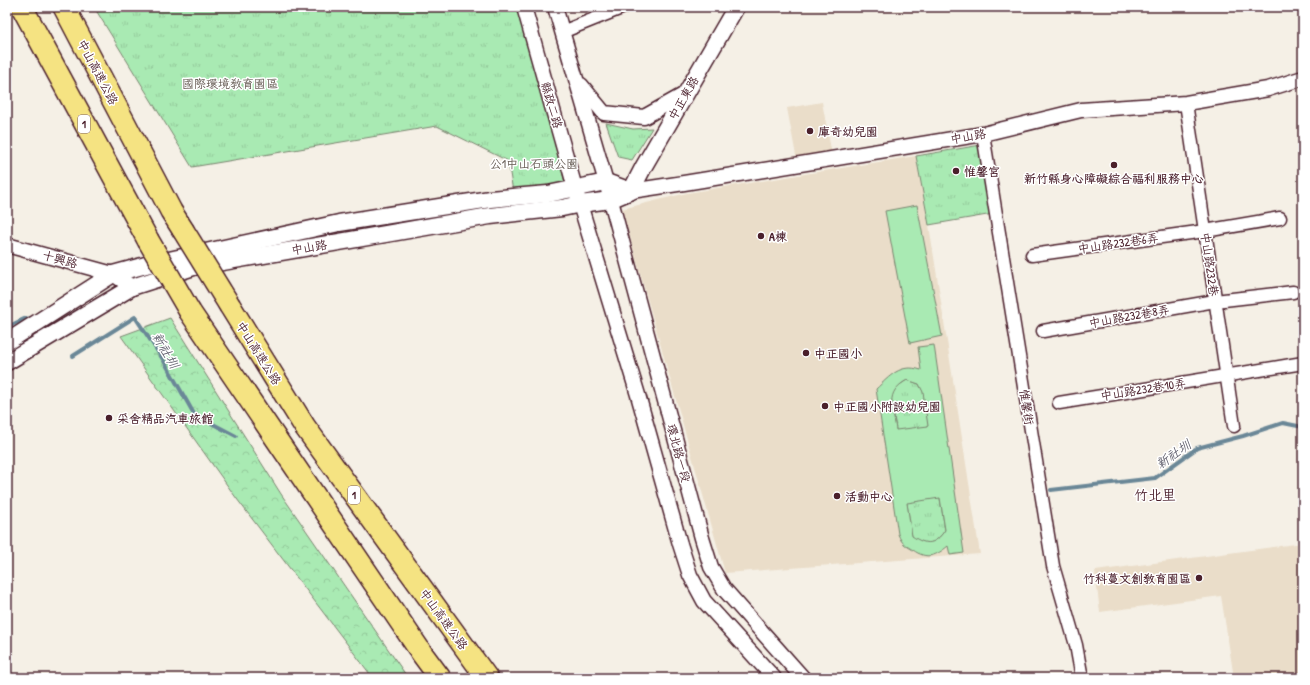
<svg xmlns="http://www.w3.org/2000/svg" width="1310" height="685" viewBox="0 0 1310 685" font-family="'Patrick Hand','LXGW WenKai TC',sans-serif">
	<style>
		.built { fill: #eaddc9 }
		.grass { fill: url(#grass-tufts); stroke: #7a846f }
		.forest { fill: url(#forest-crowns); stroke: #7a846f }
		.pitch { fill: #a9eab3; stroke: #7a846f; fill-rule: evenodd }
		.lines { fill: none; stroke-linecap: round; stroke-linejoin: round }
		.stream { stroke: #6a8797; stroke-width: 4 }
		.minor-casing { stroke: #4a1f2b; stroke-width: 15 }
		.tertiary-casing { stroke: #4a1f2b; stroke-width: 17 }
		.secondary-casing { stroke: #4a1f2b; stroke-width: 19 }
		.motorway-casing { stroke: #4a1f2b; stroke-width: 24 }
		.minor { stroke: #fff; stroke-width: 12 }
		.tertiary { stroke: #fff; stroke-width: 14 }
		.secondary { stroke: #fff; stroke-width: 16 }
		.motorway { stroke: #f5e382; stroke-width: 21 }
		.motorway-bridge-casing { stroke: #4a1f2b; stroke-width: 24; stroke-linecap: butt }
		.motorway-bridge { stroke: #f5e382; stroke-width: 21 }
		.poi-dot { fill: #4a1f2b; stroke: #fff; stroke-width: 1.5 }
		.labels { text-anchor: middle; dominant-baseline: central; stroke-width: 3; stroke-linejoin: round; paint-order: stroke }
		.shield { fill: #fff; stroke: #80626b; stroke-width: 1 }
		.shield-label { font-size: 11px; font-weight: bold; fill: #4a1f2b }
		.street-label { font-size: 12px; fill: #4a1f2b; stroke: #fff }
		.park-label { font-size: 12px; fill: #665c54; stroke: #fff }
		.poi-label { font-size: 12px; font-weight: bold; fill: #4a1f2b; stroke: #fff; text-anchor: start }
		.water-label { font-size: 13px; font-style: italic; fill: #5d5c6a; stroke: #fff }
		.quarter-label { font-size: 14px; fill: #4a1f2b; stroke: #fff }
	</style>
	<defs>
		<pattern id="grass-tufts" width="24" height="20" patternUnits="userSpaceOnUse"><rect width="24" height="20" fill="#a9eab3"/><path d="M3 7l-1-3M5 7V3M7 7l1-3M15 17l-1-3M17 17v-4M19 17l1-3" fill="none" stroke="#93c89a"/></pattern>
		<pattern id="forest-crowns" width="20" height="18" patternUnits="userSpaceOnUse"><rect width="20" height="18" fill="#a9eab3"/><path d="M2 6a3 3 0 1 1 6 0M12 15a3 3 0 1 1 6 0" fill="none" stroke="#93c89a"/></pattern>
	</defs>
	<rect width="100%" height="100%" fill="#f5f0e6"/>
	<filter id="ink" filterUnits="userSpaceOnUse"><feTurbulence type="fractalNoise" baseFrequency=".025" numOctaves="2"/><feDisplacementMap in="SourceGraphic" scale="8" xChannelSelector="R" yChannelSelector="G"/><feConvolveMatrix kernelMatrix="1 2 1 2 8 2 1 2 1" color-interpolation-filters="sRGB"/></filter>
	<g filter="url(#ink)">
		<g class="built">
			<polygon points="822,102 832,155 797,161 787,108"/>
			<polygon points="916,156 929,225 980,554 725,573 622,209 687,193"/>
			<polygon points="1303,543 1303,678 1234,678 1221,596 1100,612 1095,571"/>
		</g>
		<g class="grass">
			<polygon points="94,7 516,7 543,98 565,183 513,192 508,161 437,126 192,167"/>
			<polygon points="606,123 633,129 652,128 632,160 618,157"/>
			<polygon points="981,145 993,214 929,225 916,156"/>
			<path d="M907,380L919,384L923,391L945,530C935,545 927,546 912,537L891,396L895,388Z"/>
		</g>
		<polygon class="forest" points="170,318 281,494 408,678 373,678 237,499 121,336"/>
		<g class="pitch">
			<polygon points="917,205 942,336 910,343 885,211"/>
			<path d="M934,345L964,553L950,555L948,546C936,556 927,560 913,550C905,545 902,544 898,534L876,389C890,376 900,363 921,370L918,347ZM907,380L919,384L923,392L928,426L896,430C893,407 884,393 907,380ZM940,498L945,530C935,545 927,546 912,536L907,503Z"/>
		</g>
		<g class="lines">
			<g class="stream">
				<polyline points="7,327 24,319 33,318"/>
				<polyline points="73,356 135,317 164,361 194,414 236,436"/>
				<polyline points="1051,490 1155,478 1197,448 1243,436 1283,423 1303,427"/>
			</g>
			<g class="minor-casing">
				<g id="minor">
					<polyline points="562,32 624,7"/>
					<polyline points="1186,103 1234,426"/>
					<polyline points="983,134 1053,566 1076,645 1082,678"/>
					<polyline points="1032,255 1205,231 1280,218"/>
					<polyline points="1043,331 1215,301 1293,292"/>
					<polyline points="1059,403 1303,363"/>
				</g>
			</g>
			<g class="tertiary-casing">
				<g id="tertiary">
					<polyline points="524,7 575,188 638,395 680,544 690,575 704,601 774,678"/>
					<polyline points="555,7 606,182 702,538 711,567 724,589 803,678"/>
					<polyline points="581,85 604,113 644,117 685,94"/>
					<polyline points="631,191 684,183 983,134 1081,110 1186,103 1268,89 1303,78"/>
					<polyline points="7,245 113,274 132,287"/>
				</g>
			</g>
			<g class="secondary-casing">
				<g id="secondary">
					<polyline points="631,191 644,166 736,7"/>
					<polyline points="7,342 113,274 146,265 339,223 490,199 548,194 606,182 631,191"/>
					<polyline points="7,362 132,287 194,267 490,216 562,208 581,204 610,200 631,191"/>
				</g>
			</g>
			<g class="motorway-casing">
				<g id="motorway">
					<polyline points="22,7 148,240"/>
					<polyline points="64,7 171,211 183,230"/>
					<polyline points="230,306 305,427 487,678"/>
					<polyline points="190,312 423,655 440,678"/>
				</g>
			</g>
			<use href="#minor" class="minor"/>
			<use href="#tertiary" class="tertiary"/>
			<use href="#secondary" class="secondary"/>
			<use href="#motorway" class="motorway"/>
			<g class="motorway-bridge-casing">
				<g id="motorway-bridge">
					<polyline points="183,230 230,306"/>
					<polyline points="148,240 190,312"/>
				</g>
			</g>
			<use href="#motorway-bridge" class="motorway-bridge"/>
		</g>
	</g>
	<g class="poi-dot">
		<circle cx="810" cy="131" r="4"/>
		<circle cx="1114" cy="165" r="4"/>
		<circle cx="956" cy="171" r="4"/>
		<circle cx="761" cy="236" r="4"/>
		<circle cx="806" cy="353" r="4"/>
		<circle cx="825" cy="406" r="4"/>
		<circle cx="109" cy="418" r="4"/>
		<circle cx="837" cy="496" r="4"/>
		<circle cx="1199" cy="578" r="4"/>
	</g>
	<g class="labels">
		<g class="shield">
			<rect x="78" y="115" width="12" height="18" rx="3"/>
			<rect x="348" y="486" width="12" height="18" rx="3"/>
		</g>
		<g class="shield-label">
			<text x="84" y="124">1</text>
			<text x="354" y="495">1</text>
		</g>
		<g class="street-label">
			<text transform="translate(98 72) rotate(62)">中山高速公路</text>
			<text transform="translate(683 98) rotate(-60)">中正東路</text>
			<text transform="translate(552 105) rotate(74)">縣政二路</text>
			<text transform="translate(968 136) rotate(-10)">中山路</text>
			<text transform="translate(1118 243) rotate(-8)">中山路232巷6弄</text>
			<text transform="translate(309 247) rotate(-10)">中山路</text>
			<text transform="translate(60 259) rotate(15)">十興路</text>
			<text transform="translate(1210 264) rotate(82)">中山路232巷</text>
			<text transform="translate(1129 316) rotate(-10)">中山路232巷8弄</text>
			<text transform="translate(259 353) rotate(58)">中山高速公路</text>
			<text transform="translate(1143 389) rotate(-9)">中山路232巷10弄</text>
			<text transform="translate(1027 407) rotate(81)">惟馨街</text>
			<text transform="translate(679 453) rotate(75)">環北路一段</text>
			<text transform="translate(444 619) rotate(54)">中山高速公路</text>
		</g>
		<g class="park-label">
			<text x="230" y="83">國際環境教育園區</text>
			<text x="534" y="163">公1中山石頭公園</text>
		</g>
		<g class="poi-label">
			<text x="818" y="131">庫奇幼兒園</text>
			<text x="964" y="171">惟馨宮</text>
			<text x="1114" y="178" text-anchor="middle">新竹縣身心障礙綜合福利服務中心</text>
			<text x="769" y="236">A棟</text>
			<text x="814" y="353">中正國小</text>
			<text x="833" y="406">中正國小附設幼兒園</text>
			<text x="117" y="418">采舍精品汽車旅館</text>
			<text x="845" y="496">活動中心</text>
			<text x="1191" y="578" text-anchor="end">竹科蔓文創教育園區</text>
		</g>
		<g class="water-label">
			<text transform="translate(166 350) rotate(59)">新社圳</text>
			<text transform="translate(1173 454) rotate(-35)">新社圳</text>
		</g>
		<g class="quarter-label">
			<text x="1155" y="494">竹北里</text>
		</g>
	</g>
	<rect width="1310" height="685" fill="none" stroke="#fff" stroke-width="24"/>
	<rect x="12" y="12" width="1286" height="661" fill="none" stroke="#4a1f2b" stroke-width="1.5" filter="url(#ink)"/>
</svg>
